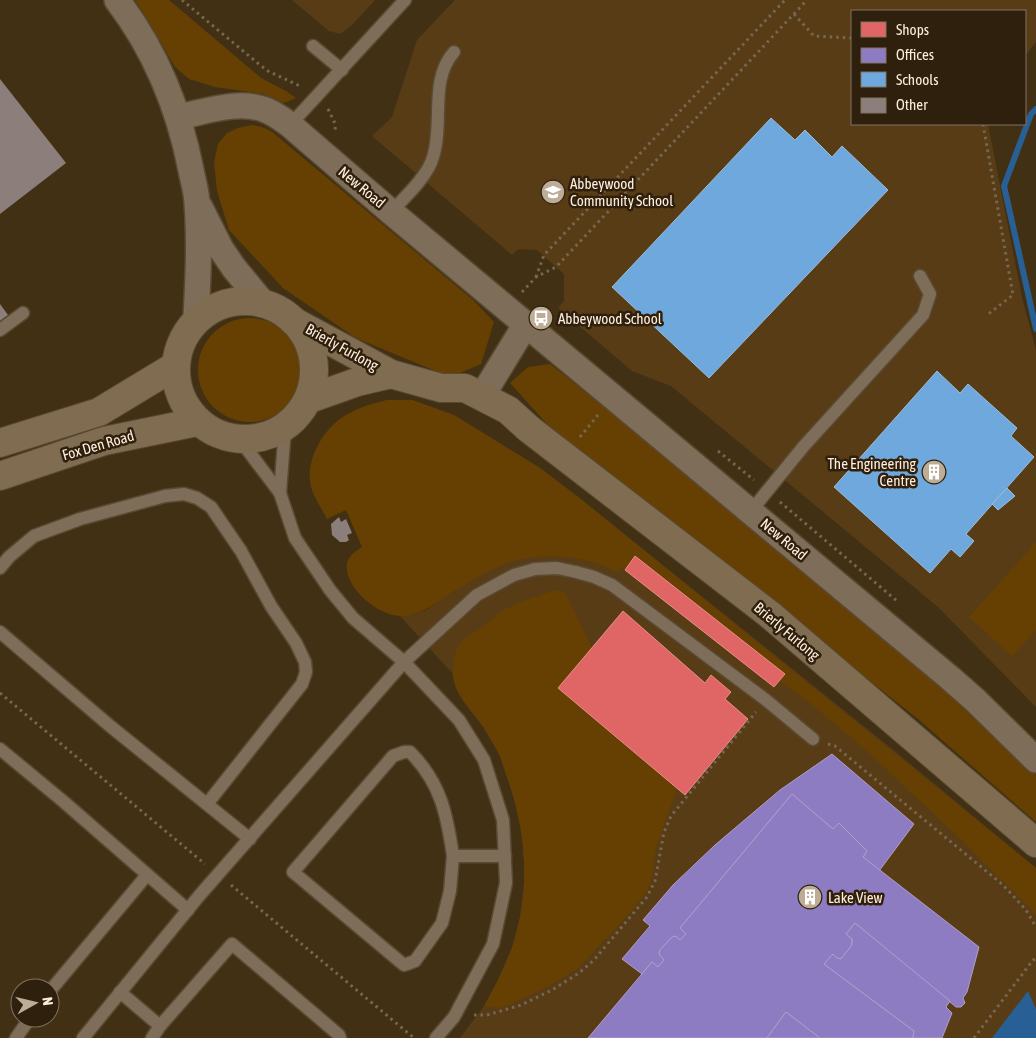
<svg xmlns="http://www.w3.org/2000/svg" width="1036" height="1038" viewBox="0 0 1036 1038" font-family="'Asap Condensed',sans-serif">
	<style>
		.built { fill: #583c16 }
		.green { fill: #664003 }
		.water { fill: #285f94 }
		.shops { fill: #e06666; stroke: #e98f89 }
		.offices { fill: #8e7cc3; stroke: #b09eca }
		.schools { fill: #6fa8dc; stroke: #9abddc }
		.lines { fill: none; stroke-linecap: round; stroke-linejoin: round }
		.stream { stroke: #285f94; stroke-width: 6 }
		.building { fill: #8c7e7b }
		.lane-casing { stroke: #594a33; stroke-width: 15 }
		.street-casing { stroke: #594a33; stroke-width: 28 }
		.secondary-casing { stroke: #594a33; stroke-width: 30 }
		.path { stroke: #766753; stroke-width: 3; stroke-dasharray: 2.5 4; stroke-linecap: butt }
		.lane { stroke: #7e6d58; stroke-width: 12 }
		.street { stroke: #7e6d58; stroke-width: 25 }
		.secondary { stroke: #7f6c51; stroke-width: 28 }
		.labels { text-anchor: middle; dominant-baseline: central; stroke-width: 5; stroke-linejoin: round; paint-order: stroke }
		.poi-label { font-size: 15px; fill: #ffeedc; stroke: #2f200d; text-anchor: start }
		.street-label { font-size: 15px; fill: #ffeedc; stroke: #2f200d }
	</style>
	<rect width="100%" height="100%" fill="#423014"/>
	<g class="built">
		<polygon points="292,0 375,0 350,27 340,34 329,31"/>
		<polygon points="455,0 1036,0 1036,42 1025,56 1025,11 852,11 852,124 988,124 1022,298 1036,350 1036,707 938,607 671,386 632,371 558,308 564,301 564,274 537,250 518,249 512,255 372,136 392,117 417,40"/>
		<polygon points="387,400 412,400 454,415 540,468 582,500 897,753 1036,868 1036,1038 460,1038 484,1006 497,982 513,945 520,917 524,883 524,862 522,833 514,798 499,754 483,727 466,704 455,685 453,674 400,616 415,614 426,610 456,590"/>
	</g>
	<g class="green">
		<polygon points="135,0 169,0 261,78 286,91 296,98 284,103 264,94 215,87 189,79 175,67 146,17"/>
		<polygon points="252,125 262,127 271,131 473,300 494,322 481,364 450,377 356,338 283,288 229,230 217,191 214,162 218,144 227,133 238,128"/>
		<circle cx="250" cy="370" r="52"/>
		<polygon points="550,364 835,591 1036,775 1036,822 918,719 548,425 510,383 528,367"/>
		<path d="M387,400H412L454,415L540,468L582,500L1036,868V916L1032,910L955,834L867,751L810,703L622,567L617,572C588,556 546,552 513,561C493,567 474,579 456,590C439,601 423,615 402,616C379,617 343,587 347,563C349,555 356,551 362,547L346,510L327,519C322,509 310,491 310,481C307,456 326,425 348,414C360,407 374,403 387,400Z"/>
		<polygon points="1036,542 1036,630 1012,656 969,617"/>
		<path d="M558,590L566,594L592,648L559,688L677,789L656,848L651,881L646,893L622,922L576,970L547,987L509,1005L498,1008L484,1006C495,986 506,966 513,944C531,891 526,832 508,780C504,769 502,758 496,748C491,740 487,732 482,725C471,710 453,693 453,673C453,665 454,654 458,647C462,639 473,633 481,628C488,623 496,615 502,611C520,601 539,595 558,590Z"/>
	</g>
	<polygon class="water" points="1028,991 1036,1009 1036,1038 992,1038"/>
	<g class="shops">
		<polygon points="635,556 785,674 774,687 625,570"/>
		<polygon points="623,611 705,683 711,675 731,692 725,699 748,719 685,795 558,688"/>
	</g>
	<g class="offices">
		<polygon points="832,754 914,824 879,871 863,857 867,851 839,823 833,829 792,794 680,928 686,934 680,940 675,936 672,937 660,950 659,954 664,960 658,967 652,962 642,974 622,959 650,926 643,920 673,885 715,845 780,790"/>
		<polygon points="792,794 833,829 839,823 867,851 863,857 979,947 967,992 963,998 965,1003 961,1007 956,1007 855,923 846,934 852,939 852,945 841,959 837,958 833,954 824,964 914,1031 913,1038 820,1038 786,1012 767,1038 588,1038 652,962 658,967 664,960 659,954 660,950 672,937 675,936 680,940 686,934 680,928"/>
		<polygon points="855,923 950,1001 946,1007 952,1013 942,1038 913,1038 914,1031 824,964 833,954 837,958 841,959 852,945 852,939 846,934"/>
		<polygon points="786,1012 820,1038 767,1038"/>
	</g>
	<g class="schools">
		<polygon points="771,118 795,140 805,130 832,157 842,146 888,190 709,378 612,287"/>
		<polygon points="937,371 960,393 968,384 1017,428 1011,436 1034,457 966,534 974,541 960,557 951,549 930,573 834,487"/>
		<polygon points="1007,488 1015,496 998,510 992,504"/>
	</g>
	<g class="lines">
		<polyline class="stream" points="1036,109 1031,114 1004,186 1036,329"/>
	</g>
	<g class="building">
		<polygon points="0,79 66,163 0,214"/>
		<polygon points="0,304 8,315 0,321"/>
		<polygon points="339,517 341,522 346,519 352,533 347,535 349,540 346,542 340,542 332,535 331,524"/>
	</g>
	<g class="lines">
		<g class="lane-casing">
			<g id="lane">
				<polyline points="313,46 342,70"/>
				<polyline points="290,125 405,0"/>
				<path d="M391,212C405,197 428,176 433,157C444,123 429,80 454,52"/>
				<polyline points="0,330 23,313"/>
				<polyline points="240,440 280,493 295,538 330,590 353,618 404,662 459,720 484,760 503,820 506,883 493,944 454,1017 436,1038"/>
				<polyline points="280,493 285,428"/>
				<polyline points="751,511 803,447 923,315 930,294 920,276"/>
				<polyline points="0,568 9,557 34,536 80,519 165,496 184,494 197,498 211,507 241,551 271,606 296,643 305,662 306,672 302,684 207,804"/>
				<polyline points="0,632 110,726 250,839"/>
				<polyline points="0,749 64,802 188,910"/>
				<path d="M453,856L450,891L442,923L415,961L404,965L293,872L393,756L404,752H410C441,783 447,815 453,856H505"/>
				<polyline points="50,991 147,875"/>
				<polyline points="120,992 160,1026"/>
				<polyline points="16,1038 30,1018"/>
				<polyline points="83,1038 199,896 404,662 477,595 514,575 535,569 557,568 576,572 594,577 612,585 766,700 813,739"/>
				<polyline points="152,1038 160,1026 232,944 339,1035 340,1038"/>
			</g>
		</g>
		<g class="street-casing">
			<g id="street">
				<path d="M117,0C155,50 179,109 191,170C193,181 197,193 197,204C200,242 198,280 196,318"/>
				<path d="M178,117C205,112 236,100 263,109C273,112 282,119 290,125L391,212L950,678L975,700L1036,760"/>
				<polyline points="200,207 221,249 234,268 262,302"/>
				<polyline points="482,396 526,324"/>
			</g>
		</g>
		<g class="secondary-casing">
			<g id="secondary">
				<circle cx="245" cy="370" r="69"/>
				<polyline points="293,321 391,374 441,388 465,388 508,410 529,429 769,614 1036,843"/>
				<polyline points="309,399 357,382 391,374"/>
				<polyline points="0,443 99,412 175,366"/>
				<polyline points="0,476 104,441 197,422"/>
			</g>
		</g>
		<g class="path">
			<polyline points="182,0 260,65 268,71 302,87"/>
			<polyline points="794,14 814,36 852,38"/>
			<polyline points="328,109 334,121 336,133"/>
			<polyline points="983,124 1013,295 987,315"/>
			<polyline points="536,277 544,255 785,0"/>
			<polyline points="522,292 536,277 556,267 807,0"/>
			<polyline points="580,437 598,415"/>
			<polyline points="718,451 754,480"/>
			<polyline points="780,502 897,601"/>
			<polyline points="0,693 205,864"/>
			<polyline points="828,744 835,746 1003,885 1026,910 1036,927"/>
			<polyline points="231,885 414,1038"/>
			<polyline points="474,1015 487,1015 521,1005 552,990 579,973 594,960 647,897 655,881 664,832 671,816 756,712"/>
			<polyline points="974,1038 1033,960 1036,959"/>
		</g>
		<use href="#lane" class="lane"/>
		<use href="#street" class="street"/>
		<use href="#secondary" class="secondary"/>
	</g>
	<defs>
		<g id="school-disc" transform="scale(1.25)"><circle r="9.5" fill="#bdac96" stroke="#2f200d"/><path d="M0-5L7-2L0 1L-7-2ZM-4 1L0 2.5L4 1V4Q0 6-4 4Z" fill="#fff"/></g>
		<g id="bus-disc" transform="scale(1.25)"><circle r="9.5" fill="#bdac96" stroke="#2f200d"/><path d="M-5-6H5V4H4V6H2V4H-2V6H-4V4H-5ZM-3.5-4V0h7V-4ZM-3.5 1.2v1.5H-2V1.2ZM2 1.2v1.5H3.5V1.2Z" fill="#fff"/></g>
		<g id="building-disc" transform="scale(1.25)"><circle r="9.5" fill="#bdac96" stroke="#2f200d"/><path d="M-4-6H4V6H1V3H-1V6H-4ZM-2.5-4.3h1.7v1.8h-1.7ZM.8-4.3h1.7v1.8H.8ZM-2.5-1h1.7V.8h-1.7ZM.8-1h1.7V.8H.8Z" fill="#fff"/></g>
	</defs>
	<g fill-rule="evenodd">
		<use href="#school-disc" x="553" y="192"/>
		<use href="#bus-disc" x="541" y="318"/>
		<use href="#building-disc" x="934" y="472"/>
		<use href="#building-disc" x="810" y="897"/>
	</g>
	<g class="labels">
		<g class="poi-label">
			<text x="570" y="183">Abbeywood<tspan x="570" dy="17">Community School</tspan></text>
			<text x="558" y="318">Abbeywood School</text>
			<text x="916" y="463" text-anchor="end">The Engineering<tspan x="916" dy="17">Centre</tspan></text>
			<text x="828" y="897">Lake View</text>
		</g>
		<g class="street-label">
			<text transform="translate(362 187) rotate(40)">New Road</text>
			<text transform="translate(342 347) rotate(29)">Brierly Furlong</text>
			<text transform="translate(98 445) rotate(-16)">Fox Den Road</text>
			<text transform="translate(784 539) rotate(40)">New Road</text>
			<text transform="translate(787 631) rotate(40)">Brierly Furlong</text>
		</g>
	</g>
	<rect x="851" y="10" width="175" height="115" fill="#2f200d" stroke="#827260"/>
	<rect x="861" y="22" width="25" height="15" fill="#e06666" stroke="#827260"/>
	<text x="896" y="35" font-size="15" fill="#ffeedc">Shops</text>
	<rect x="861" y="48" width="25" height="15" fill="#8e7cc3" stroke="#827260"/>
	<text x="896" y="60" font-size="15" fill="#ffeedc">Offices</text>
	<rect x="861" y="72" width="25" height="15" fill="#6fa8dc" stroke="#827260"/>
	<text x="896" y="85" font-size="15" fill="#ffeedc">Schools</text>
	<rect x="861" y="98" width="25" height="15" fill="#8c7e7b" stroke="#827260"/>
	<text x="896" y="110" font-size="15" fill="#ffeedc">Other</text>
	<g transform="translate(35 1003) rotate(82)"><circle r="24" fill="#2f200d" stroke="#827260"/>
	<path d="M0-4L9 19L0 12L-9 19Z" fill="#bdac96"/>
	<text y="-8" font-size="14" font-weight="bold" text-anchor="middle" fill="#ffeedc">N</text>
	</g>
</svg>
